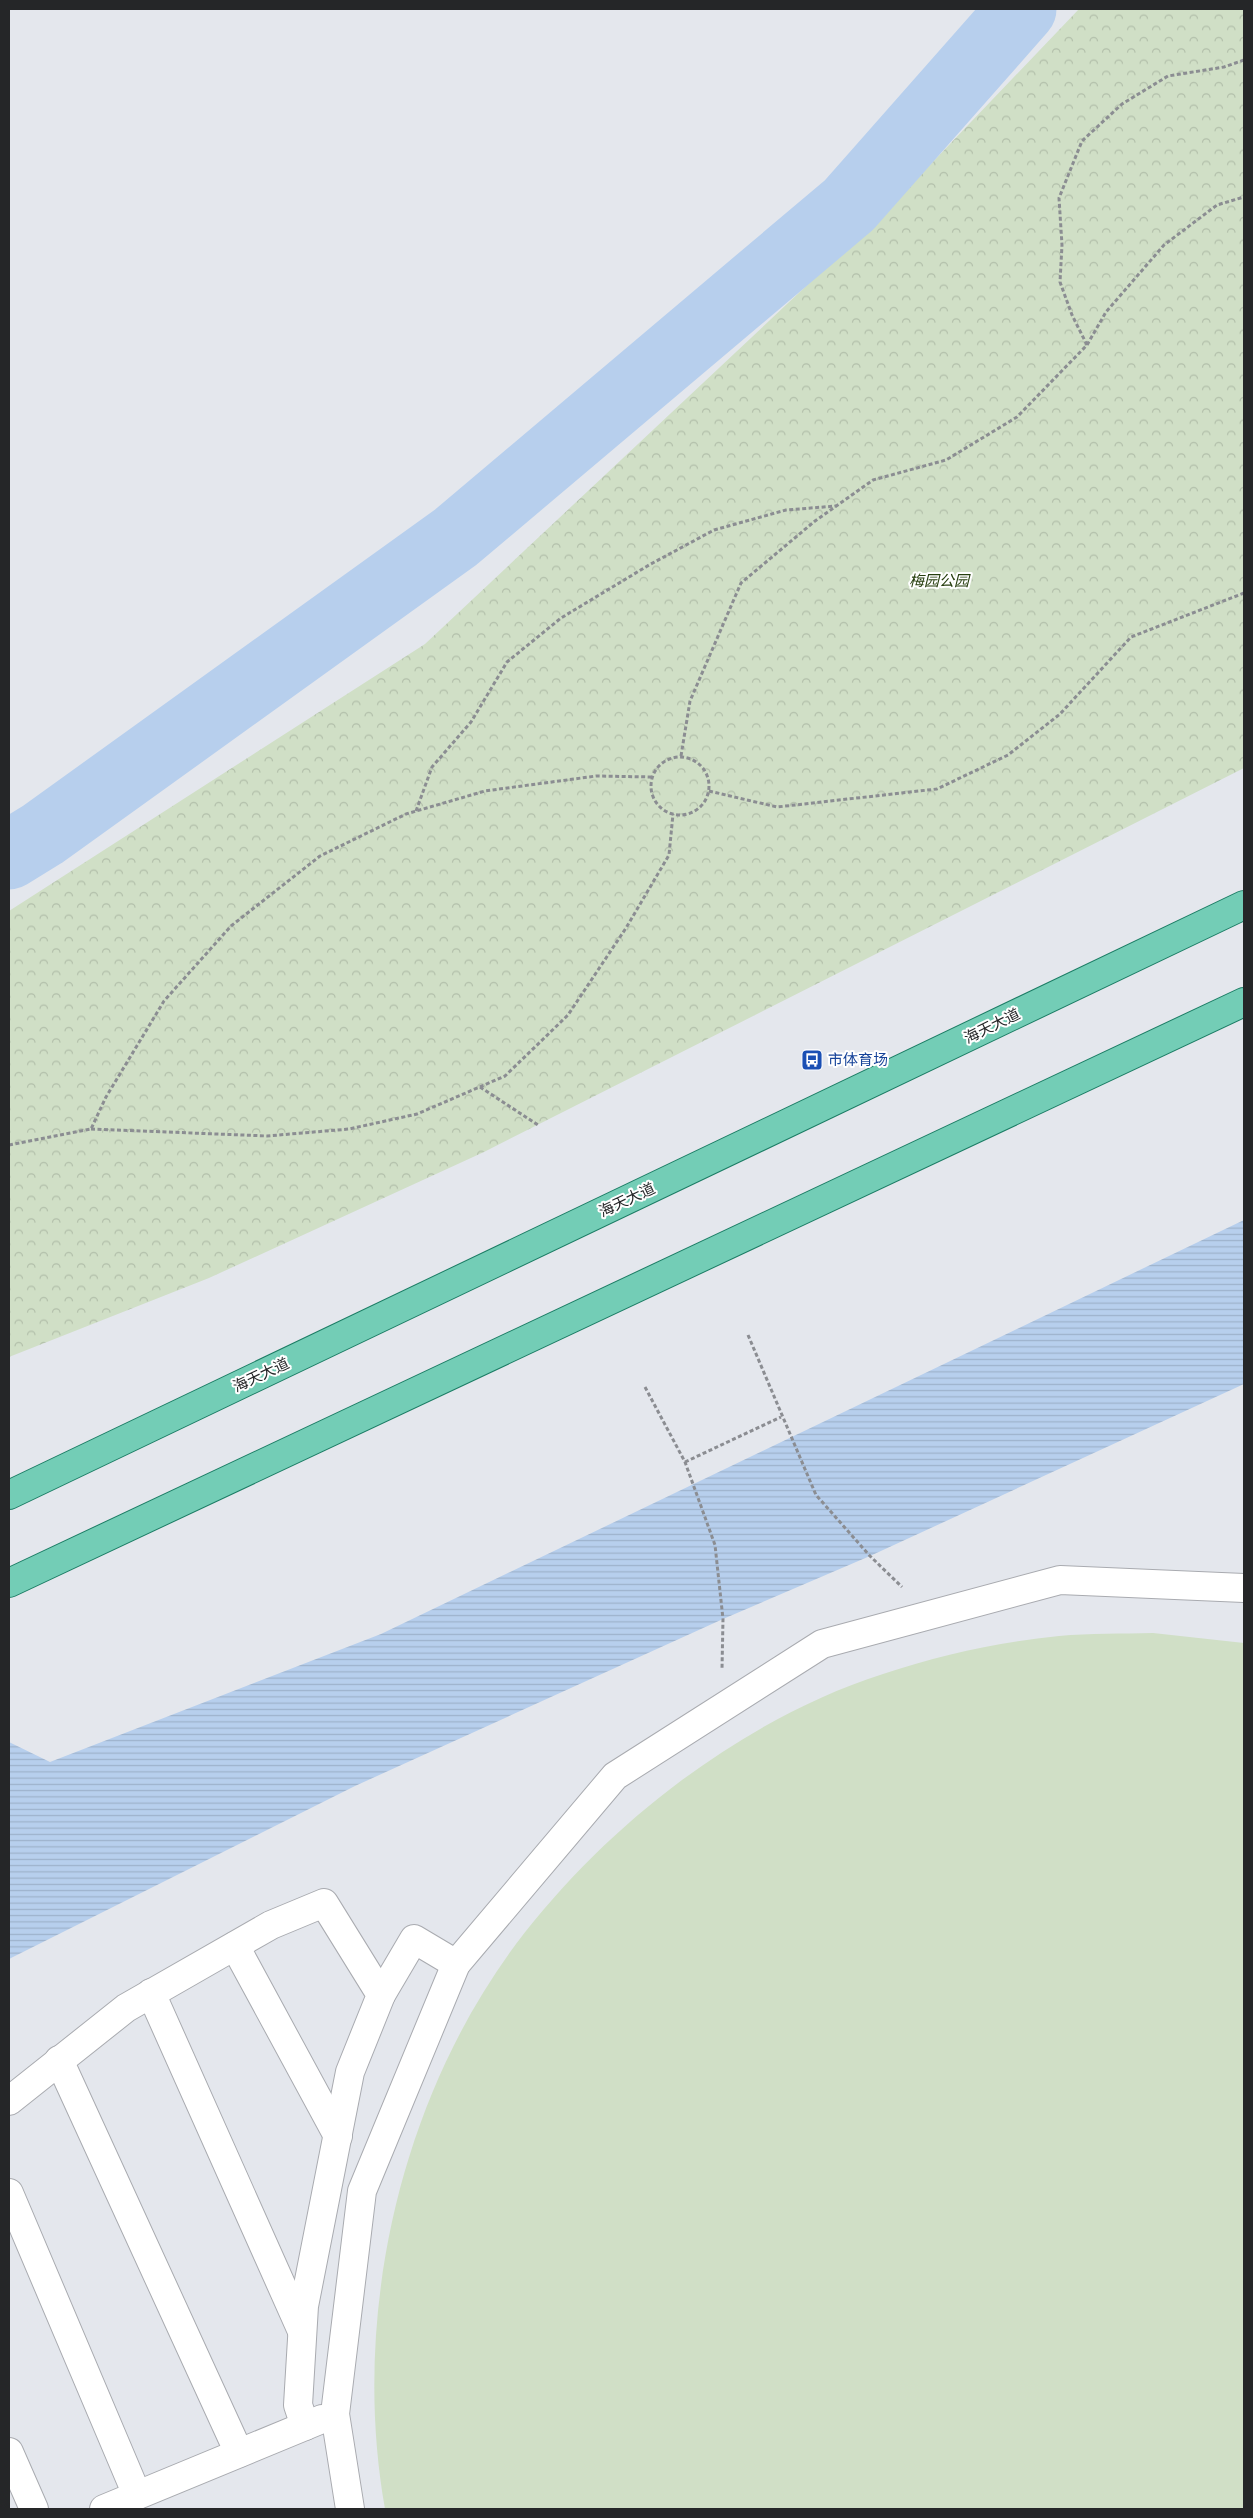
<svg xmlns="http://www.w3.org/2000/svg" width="1253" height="2518" viewBox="0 0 1253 2518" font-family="'Roboto Serif','Noto Sans SC',serif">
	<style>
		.grass { fill: #d0dfc6 }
		.park { fill: url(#park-crowns) }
		.water { fill: url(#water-rules) }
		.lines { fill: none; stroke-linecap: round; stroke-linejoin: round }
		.river { stroke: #b7cfed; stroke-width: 69 }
		.street-casing { stroke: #a9abb0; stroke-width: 30 }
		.primary-casing { stroke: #1b7c64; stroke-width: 30 }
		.path { stroke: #8b8d92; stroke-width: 3; stroke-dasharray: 4 2.5; stroke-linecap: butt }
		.street { stroke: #fff; stroke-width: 28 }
		.primary { stroke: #73cdb6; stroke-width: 28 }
		.labels { text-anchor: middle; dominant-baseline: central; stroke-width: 4; stroke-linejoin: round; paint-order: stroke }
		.park-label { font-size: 15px; font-style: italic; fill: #263e0e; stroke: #fff }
		.street-label { font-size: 15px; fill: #252628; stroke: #fff }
		.transit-label { font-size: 15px; fill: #164399; stroke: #fff; text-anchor: start }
	</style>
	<defs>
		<pattern id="park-crowns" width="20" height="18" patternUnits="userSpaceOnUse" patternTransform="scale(1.25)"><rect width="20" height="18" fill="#d0dfc6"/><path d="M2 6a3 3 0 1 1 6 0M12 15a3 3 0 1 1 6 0" fill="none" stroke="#b2bfaa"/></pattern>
		<pattern id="water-rules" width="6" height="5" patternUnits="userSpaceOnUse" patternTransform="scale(1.25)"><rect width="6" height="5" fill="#b7cfed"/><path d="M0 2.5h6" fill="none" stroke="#9db2cb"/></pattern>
	</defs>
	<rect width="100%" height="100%" fill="#e4e7ed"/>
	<path class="grass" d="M1153,1633L1244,1643V2509H385C351,2318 399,2101 516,1944C564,1881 619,1827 682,1780C743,1735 811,1697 883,1674C940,1655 999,1642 1059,1636C1090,1633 1122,1634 1153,1633Z"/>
	<polygon class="park" points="1079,9 1244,9 1244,768 484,1152 209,1278 9,1357 9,911 425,644 885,212"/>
	<polygon class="water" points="1244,1220 1244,1384 870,1556 723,1619 355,1786 9,1959 9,1742 50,1762 381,1634"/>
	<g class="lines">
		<polyline class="river" points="9,855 43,834 456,537 849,205 1022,9"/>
		<g class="street-casing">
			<g id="street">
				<polyline points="235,1946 338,2136"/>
				<polyline points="151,1993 301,2329"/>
				<polyline points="381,1995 414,1939 456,1964"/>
				<polyline points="59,2060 239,2453"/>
				<polyline points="9,2101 126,2008 271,1925 324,1903 381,1995 350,2072 304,2306 298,2405 305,2426"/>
				<polyline points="9,2193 137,2495"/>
				<polyline points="9,2452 34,2509"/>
				<polyline points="104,2509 322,2419"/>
				<polyline points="350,2509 335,2414 362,2191 456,1964 615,1776 822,1644 1060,1580 1244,1588"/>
			</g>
		</g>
		<g class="primary-casing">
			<g id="primary">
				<polyline points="9,1495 1244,905"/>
				<polyline points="9,1583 1244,1002"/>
			</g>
		</g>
		<g class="path">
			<polyline points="1087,345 1072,315 1060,282 1062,245 1059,198 1082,141 1122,104 1168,76 1224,67 1244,60"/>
			<polyline points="681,756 690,701 741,583 815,521 873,480 946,460 1017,417 1087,345 1106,312 1164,245 1217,205 1244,197"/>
			<circle cx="680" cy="786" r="29"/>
			<polyline points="709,791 777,807 937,789 1008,755 1060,714 1131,637 1244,593"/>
			<polyline points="416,811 432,767 471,722 507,662 561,618 649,565 714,530 786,510 836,506"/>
			<polyline points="480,1087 538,1125"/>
			<polyline points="91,1129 267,1136 349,1129 417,1114 505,1076 568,1015 626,928 669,855 673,814"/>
			<polyline points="9,1145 91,1129 106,1097 164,1001 231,926 320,856 406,814 485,791 596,776 653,777"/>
			<polyline points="748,1335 816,1495 870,1556 902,1587"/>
			<polyline points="645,1387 685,1462 715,1545 723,1619 722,1669"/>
			<polyline points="685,1462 781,1417"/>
		</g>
		<use href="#street" class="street"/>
		<use href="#primary" class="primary"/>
	</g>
	<defs>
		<g id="bus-square" transform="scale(1.125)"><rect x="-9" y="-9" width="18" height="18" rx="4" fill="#1a4fb4" stroke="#fff"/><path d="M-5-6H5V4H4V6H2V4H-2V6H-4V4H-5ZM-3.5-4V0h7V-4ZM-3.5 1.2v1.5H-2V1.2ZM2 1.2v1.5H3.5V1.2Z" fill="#fff"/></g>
	</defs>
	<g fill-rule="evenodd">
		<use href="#bus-square" x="812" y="1060"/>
	</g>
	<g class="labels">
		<g class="park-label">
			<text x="939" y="581">梅园公园</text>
		</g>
		<g class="street-label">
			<text transform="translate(992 1026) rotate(-26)">海天大道</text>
			<text transform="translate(627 1200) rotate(-25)">海天大道</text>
			<text transform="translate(261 1375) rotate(-25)">海天大道</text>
		</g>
		<g class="transit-label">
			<text x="828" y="1060">市体育场</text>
		</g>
	</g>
	<rect width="1253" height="2518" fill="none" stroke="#252628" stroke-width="20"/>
</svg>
